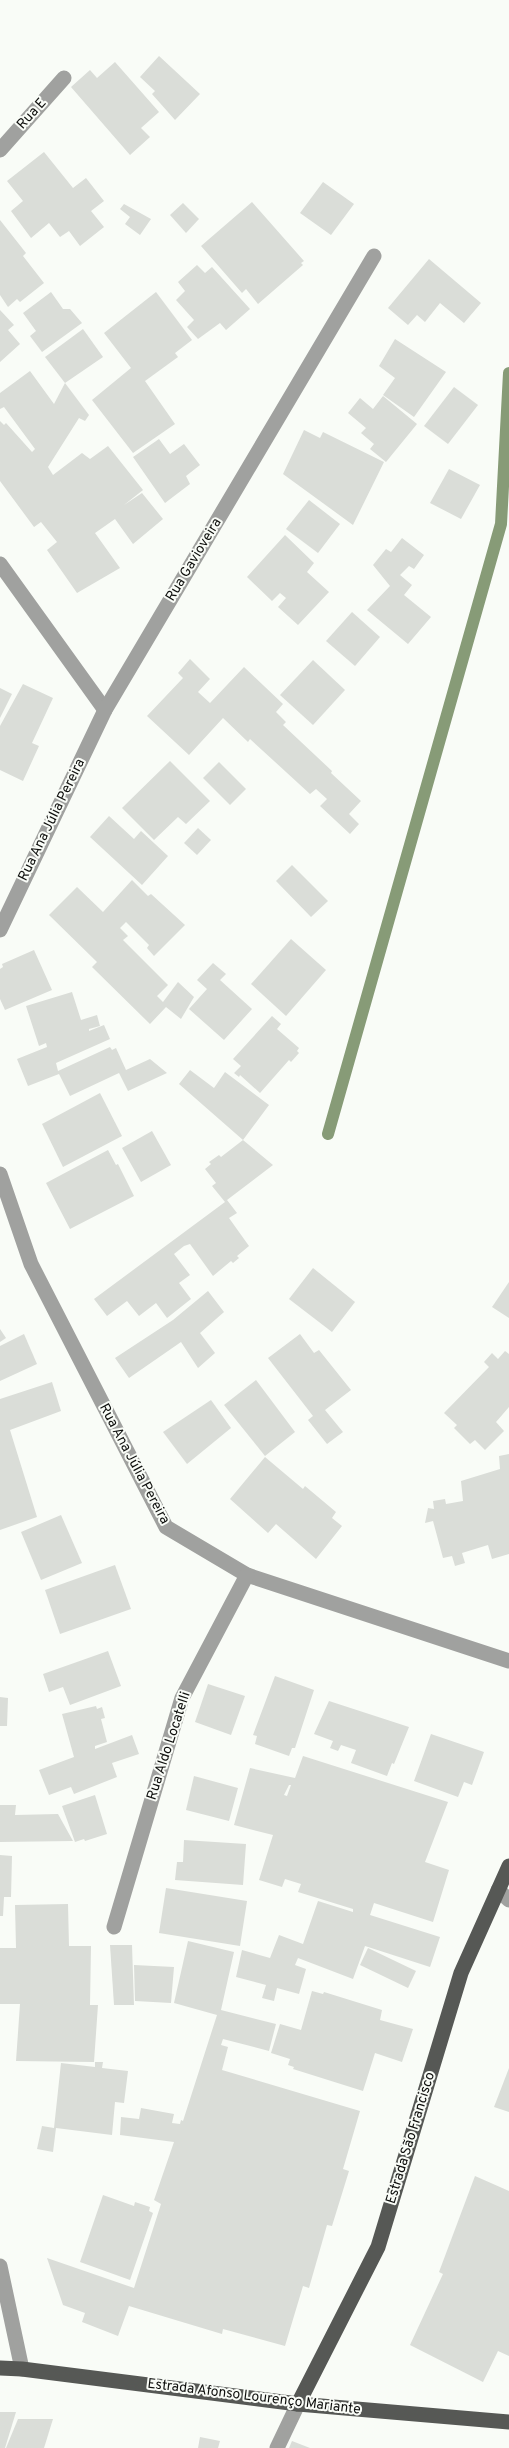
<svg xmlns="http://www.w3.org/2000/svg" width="509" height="2448" viewBox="0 0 509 2448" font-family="Overpass,sans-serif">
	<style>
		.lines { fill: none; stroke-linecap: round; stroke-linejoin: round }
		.stream { stroke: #879b77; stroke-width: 12 }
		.building { fill: #daddd8; fill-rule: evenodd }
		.minor { stroke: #a0a19f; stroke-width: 15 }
		.major { stroke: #565855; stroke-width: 15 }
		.labels { text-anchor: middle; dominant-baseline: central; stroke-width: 4; stroke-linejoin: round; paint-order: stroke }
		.street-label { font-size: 14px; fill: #0e0f0d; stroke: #f9fcf7 }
	</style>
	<rect width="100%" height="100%" fill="#f9fcf7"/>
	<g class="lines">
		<polyline class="stream" points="328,1134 501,524 509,373"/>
	</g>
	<g class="building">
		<polygon points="159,56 200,94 175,120 152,94 155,91 140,77"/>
		<polygon points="115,62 159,112 141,128 150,137 130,155 71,87 90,70 97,78"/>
		<polygon points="44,152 73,188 86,178 104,201 91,211 104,227 80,246 69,231 60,237 49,223 31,238 11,211 23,201 7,181"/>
		<polygon points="323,182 354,204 331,235 300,213"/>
		<polygon points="252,202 304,261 301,263 303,265 258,304 246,289 242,293 201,246"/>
		<polygon points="183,203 199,219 186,233 170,215"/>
		<polygon points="124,204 151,219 140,235 125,224 130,217 120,209"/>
		<polygon points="0,220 26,253 23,256 44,283 20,302 17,299 8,307 0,295"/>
		<polygon points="429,259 481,303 464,323 440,303 425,322 417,315 408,325 388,308"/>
		<polygon points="197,265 205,273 212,267 250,309 226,330 220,323 198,339 187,327 194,320 176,300 185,291 178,282"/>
		<polygon points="51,292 63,309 70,309 82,323 42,352 30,336 36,331 23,313"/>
		<polygon points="156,292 192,340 175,353 178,357 145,381 175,424 133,453 92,400 131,368 104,333"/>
		<polygon points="0,310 14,325 8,330 20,344 0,362"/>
		<polygon points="83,329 103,357 65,383 45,357"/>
		<polygon points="395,339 446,372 414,417 383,395 395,378 379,366"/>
		<polygon points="30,371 54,404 65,383 89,415 85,421 79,418 48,467 53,475 82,453 90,459 108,446 143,490 124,505 142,493 163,519 133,544 115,519 95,533 120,568 77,593 47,550 57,542 41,522 34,527 0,481 0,421 4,425 6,423 32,452 35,449 4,407 0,409 0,393"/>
		<polygon points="454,387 478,405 448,444 424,426"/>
		<polygon points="383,396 417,424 386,462 370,449 374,444 361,433 366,428 348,413 360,398 373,409"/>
		<polygon points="304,430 320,438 323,432 384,462 353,525 283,474"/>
		<polygon points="159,439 170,454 184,444 200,465 186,476 190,484 165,503 133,457"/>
		<polygon points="449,469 480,485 461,519 430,503"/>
		<polygon points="309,500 340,524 318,553 286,529"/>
		<polygon points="285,535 314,563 307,572 329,592 298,625 278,607 286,598 280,593 272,601 247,577"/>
		<polygon points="402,538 424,555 414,569 409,566 400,575 412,585 404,595 431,617 408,644 367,610 390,586 373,565 386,549 391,552"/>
		<polygon points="352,612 380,637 355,666 326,641"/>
		<polygon points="190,659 210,679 198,692 210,703 244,667 283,704 276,712 286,722 283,725 332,771 331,773 361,801 349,814 359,824 350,834 320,806 327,799 316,789 310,794 250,739 248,742 223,718 189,755 147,716 183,678 178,673"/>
		<polygon points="313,660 345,690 313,725 280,695"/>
		<polygon points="23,684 53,698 32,743 39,746 23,781 0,770 0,726"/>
		<polygon points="0,688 12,694 0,718"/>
		<polygon points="170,761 210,801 186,824 178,817 154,840 122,808"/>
		<polygon points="219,762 246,789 230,805 203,778"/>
		<polygon points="109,816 134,839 141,831 168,856 142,885 90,837"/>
		<polygon points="198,828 211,840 197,855 184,843"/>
		<polygon points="292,865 328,901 311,917 276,881"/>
		<polygon points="132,880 148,896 151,894 185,925 154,956 147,948 149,945 126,922 120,928 128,936 123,940 168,985 157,996 163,1002 178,982 194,997 181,1019 166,1007 150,1024 92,967 97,962 49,915 77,887 103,912"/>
		<polygon points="291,939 326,970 286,1016 251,984"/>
		<polygon points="34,950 52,990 5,1010 0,999 0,969 3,967 2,964"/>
		<polygon points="213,963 226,974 220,980 252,1009 224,1040 189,1009 207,989 197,980"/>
		<polygon points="72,992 81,1020 97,1015 100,1026 89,1029 89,1031 104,1025 110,1039 56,1063 58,1071 110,1047 112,1050 116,1048 126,1070 150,1059 167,1073 128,1091 119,1073 70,1096 59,1074 28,1086 17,1059 47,1047 46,1043 39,1046 26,1006"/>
		<polygon points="272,1016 281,1024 277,1029 299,1048 297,1051 299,1053 291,1062 289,1060 260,1093 240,1075 239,1077 234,1073 241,1066 233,1059"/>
		<polygon points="190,1070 214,1088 225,1072 269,1105 243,1140 179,1084"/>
		<polygon points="100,1093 122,1136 63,1167 42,1124"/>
		<polygon points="152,1131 171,1165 141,1182 122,1148"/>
		<polygon points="243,1140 273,1165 227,1200 237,1213 229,1218 249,1246 237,1256 239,1258 233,1263 231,1261 213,1276 190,1244 184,1246 174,1254 190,1275 179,1283 191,1299 167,1318 156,1303 139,1316 127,1301 107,1316 94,1299 225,1202 212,1186 216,1183 205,1169 211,1164 209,1162 219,1155 221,1157"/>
		<polygon points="108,1150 116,1165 118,1164 134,1196 70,1229 46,1183"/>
		<polygon points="313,1268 355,1302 332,1332 289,1299"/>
		<polygon points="509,1282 509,1318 492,1307"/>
		<polygon points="208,1291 224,1312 200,1333 215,1353 198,1368 181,1342 129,1378 115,1358 173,1320"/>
		<polygon points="0,1329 6,1338 0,1342"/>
		<polygon points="24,1334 37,1364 0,1381 0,1346"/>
		<polygon points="300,1334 314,1353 319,1350 351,1390 325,1410 343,1432 327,1444 308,1420 313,1416 268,1358"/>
		<polygon points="505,1351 509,1354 509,1407 496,1422 504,1431 485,1450 475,1440 470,1444 454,1428 457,1425 444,1413 489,1367 484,1362 492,1353 498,1359"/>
		<polygon points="256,1380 295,1432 265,1456 224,1405"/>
		<polygon points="52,1382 61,1411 10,1430 37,1517 0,1530 0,1399"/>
		<polygon points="211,1400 231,1428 187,1464 163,1432"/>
		<polygon points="509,1454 509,1554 492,1559 488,1545 462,1553 465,1563 455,1566 452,1556 443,1558 433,1521 425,1523 428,1508 434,1509 433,1501 445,1499 446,1504 463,1501 461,1481 500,1469 499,1456"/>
		<polygon points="265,1457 303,1489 305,1486 336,1512 332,1518 342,1526 316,1559 276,1524 268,1533 230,1499"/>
		<polygon points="61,1515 82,1563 41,1580 21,1532"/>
		<polygon points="115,1565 131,1609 60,1634 45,1590"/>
		<polygon points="108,1651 121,1686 70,1705 63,1687 49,1692 43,1674"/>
		<polygon points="275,1676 314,1690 295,1748 292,1748 289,1756 255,1744 257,1736 253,1735"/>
		<polygon points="208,1684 245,1696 231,1735 195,1722"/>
		<polygon points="0,1697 8,1698 7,1726 0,1726"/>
		<polygon points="329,1701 409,1727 394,1764 392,1763 387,1776 351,1763 356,1750 341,1745 338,1751 330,1748 333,1741 314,1734"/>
		<polygon points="96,1706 97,1709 102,1707 105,1718 101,1719 107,1742 95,1746 95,1749 132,1735 139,1754 112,1763 117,1777 74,1794 71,1787 49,1795 39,1770 74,1757 62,1714"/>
		<polygon points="431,1734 484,1752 472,1785 464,1782 458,1797 414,1781"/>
		<path d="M303,1756L448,1802L425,1862L449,1870L433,1922L374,1903L370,1915L440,1937L430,1967L365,1946L353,1979L298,1958L295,1965L306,1969L299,1994L277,1988L274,2001L262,1998L266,1985L236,1977L242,1950L270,1958L279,1935L303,1944L318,1901L353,1912V1909L298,1892L301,1884L285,1879L282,1887L259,1880L273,1835L234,1825L250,1768L295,1778ZM289,1785H291L287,1796L284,1795Z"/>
		<polygon points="194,1776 238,1788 229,1821 186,1810"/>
		<polygon points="95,1795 107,1834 85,1841 84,1839 75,1842 62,1806"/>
		<polygon points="0,1805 16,1805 15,1815 58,1814 73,1841 0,1842"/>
		<polygon points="184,1840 246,1844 243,1885 175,1880 177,1862 183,1862"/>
		<polygon points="0,1855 12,1856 11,1897 4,1897 3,1916 0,1916"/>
		<polygon points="166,1888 247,1901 240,1946 159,1933"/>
		<polygon points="68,1904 69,1946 91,1946 90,2005 98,2005 94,2062 16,2061 20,2004 0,2004 0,1948 16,1948 15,1905"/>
		<polygon points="188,1941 234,1952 221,2010 276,2024 269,2051 223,2039 221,2045 228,2047 222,2070 360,2111 343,2169 349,2171 332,2226 327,2225 309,2288 303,2286 285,2346 223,2329 222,2334 129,2306 118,2336 82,2322 85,2313 63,2305 47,2258 134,2288 161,2204 154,2200 174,2142 120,2135 121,2117 139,2119 141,2108 174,2114 172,2123 180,2124 181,2120 183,2121 217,2015 174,2003"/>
		<polygon points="110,1945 132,1945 134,2005 114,2005"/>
		<polygon points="368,1948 416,1971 408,1988 360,1965"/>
		<polygon points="134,1965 174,1967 171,2003 135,2001"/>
		<polygon points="312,1991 323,1994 324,1992 382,2010 380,2020 413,2029 402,2062 375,2053 363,2091 293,2069 294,2067 288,2065 290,2059 271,2053 280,2024 301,2030"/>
		<polygon points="95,2062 103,2062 102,2068 128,2071 124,2103 115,2102 112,2135 56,2128 53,2152 37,2149 42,2126 54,2128 61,2063 95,2067"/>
		<polygon points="509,2068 509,2112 494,2107"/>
		<polygon points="475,2176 509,2191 509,2356 498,2351 483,2382 410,2345 443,2274 439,2272"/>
		<polygon points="103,2195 134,2206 135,2202 150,2207 149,2211 153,2213 130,2280 80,2262"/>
		<polygon points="0,2412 16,2412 5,2448 0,2448"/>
		<polygon points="18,2419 53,2419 44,2448 6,2448"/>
		<polygon points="200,2437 220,2441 218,2448 198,2448"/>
		<polygon points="292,2441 310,2448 289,2448"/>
	</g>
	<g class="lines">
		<g class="minor">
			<polyline points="0,150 64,78"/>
			<polyline points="0,564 105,710"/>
			<polyline points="0,930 105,710 374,256"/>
			<polyline points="0,1174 31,1264 166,1527 247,1575 509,1661"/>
			<polyline points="498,1890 509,1900"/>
			<polyline points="114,1927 182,1698 247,1575"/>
			<polyline points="0,2266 22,2369"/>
			<polyline points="277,2448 298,2404"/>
		</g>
		<g class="major">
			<polyline points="0,2368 22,2369 298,2404 509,2422"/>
			<polyline points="298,2404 378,2247 461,1973 509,1866"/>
		</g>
	</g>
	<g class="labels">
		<g class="street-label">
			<text transform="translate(32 114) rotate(-48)">Rua E</text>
			<text transform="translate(194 560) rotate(-59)">Rua Gavioveira</text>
			<text transform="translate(52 820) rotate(-64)">Rua Ana Júlia Pereira</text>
			<text transform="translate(134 1464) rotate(62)">Rua Ana Júlia Pereira</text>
			<text transform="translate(169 1746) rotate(-72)">Rua Aldo Locatelli</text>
			<text transform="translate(411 2138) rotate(-73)">Estrada São Francisco</text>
			<text transform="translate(254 2397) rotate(7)">Estrada Afonso Lourenço Mariante</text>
		</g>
	</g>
</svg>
